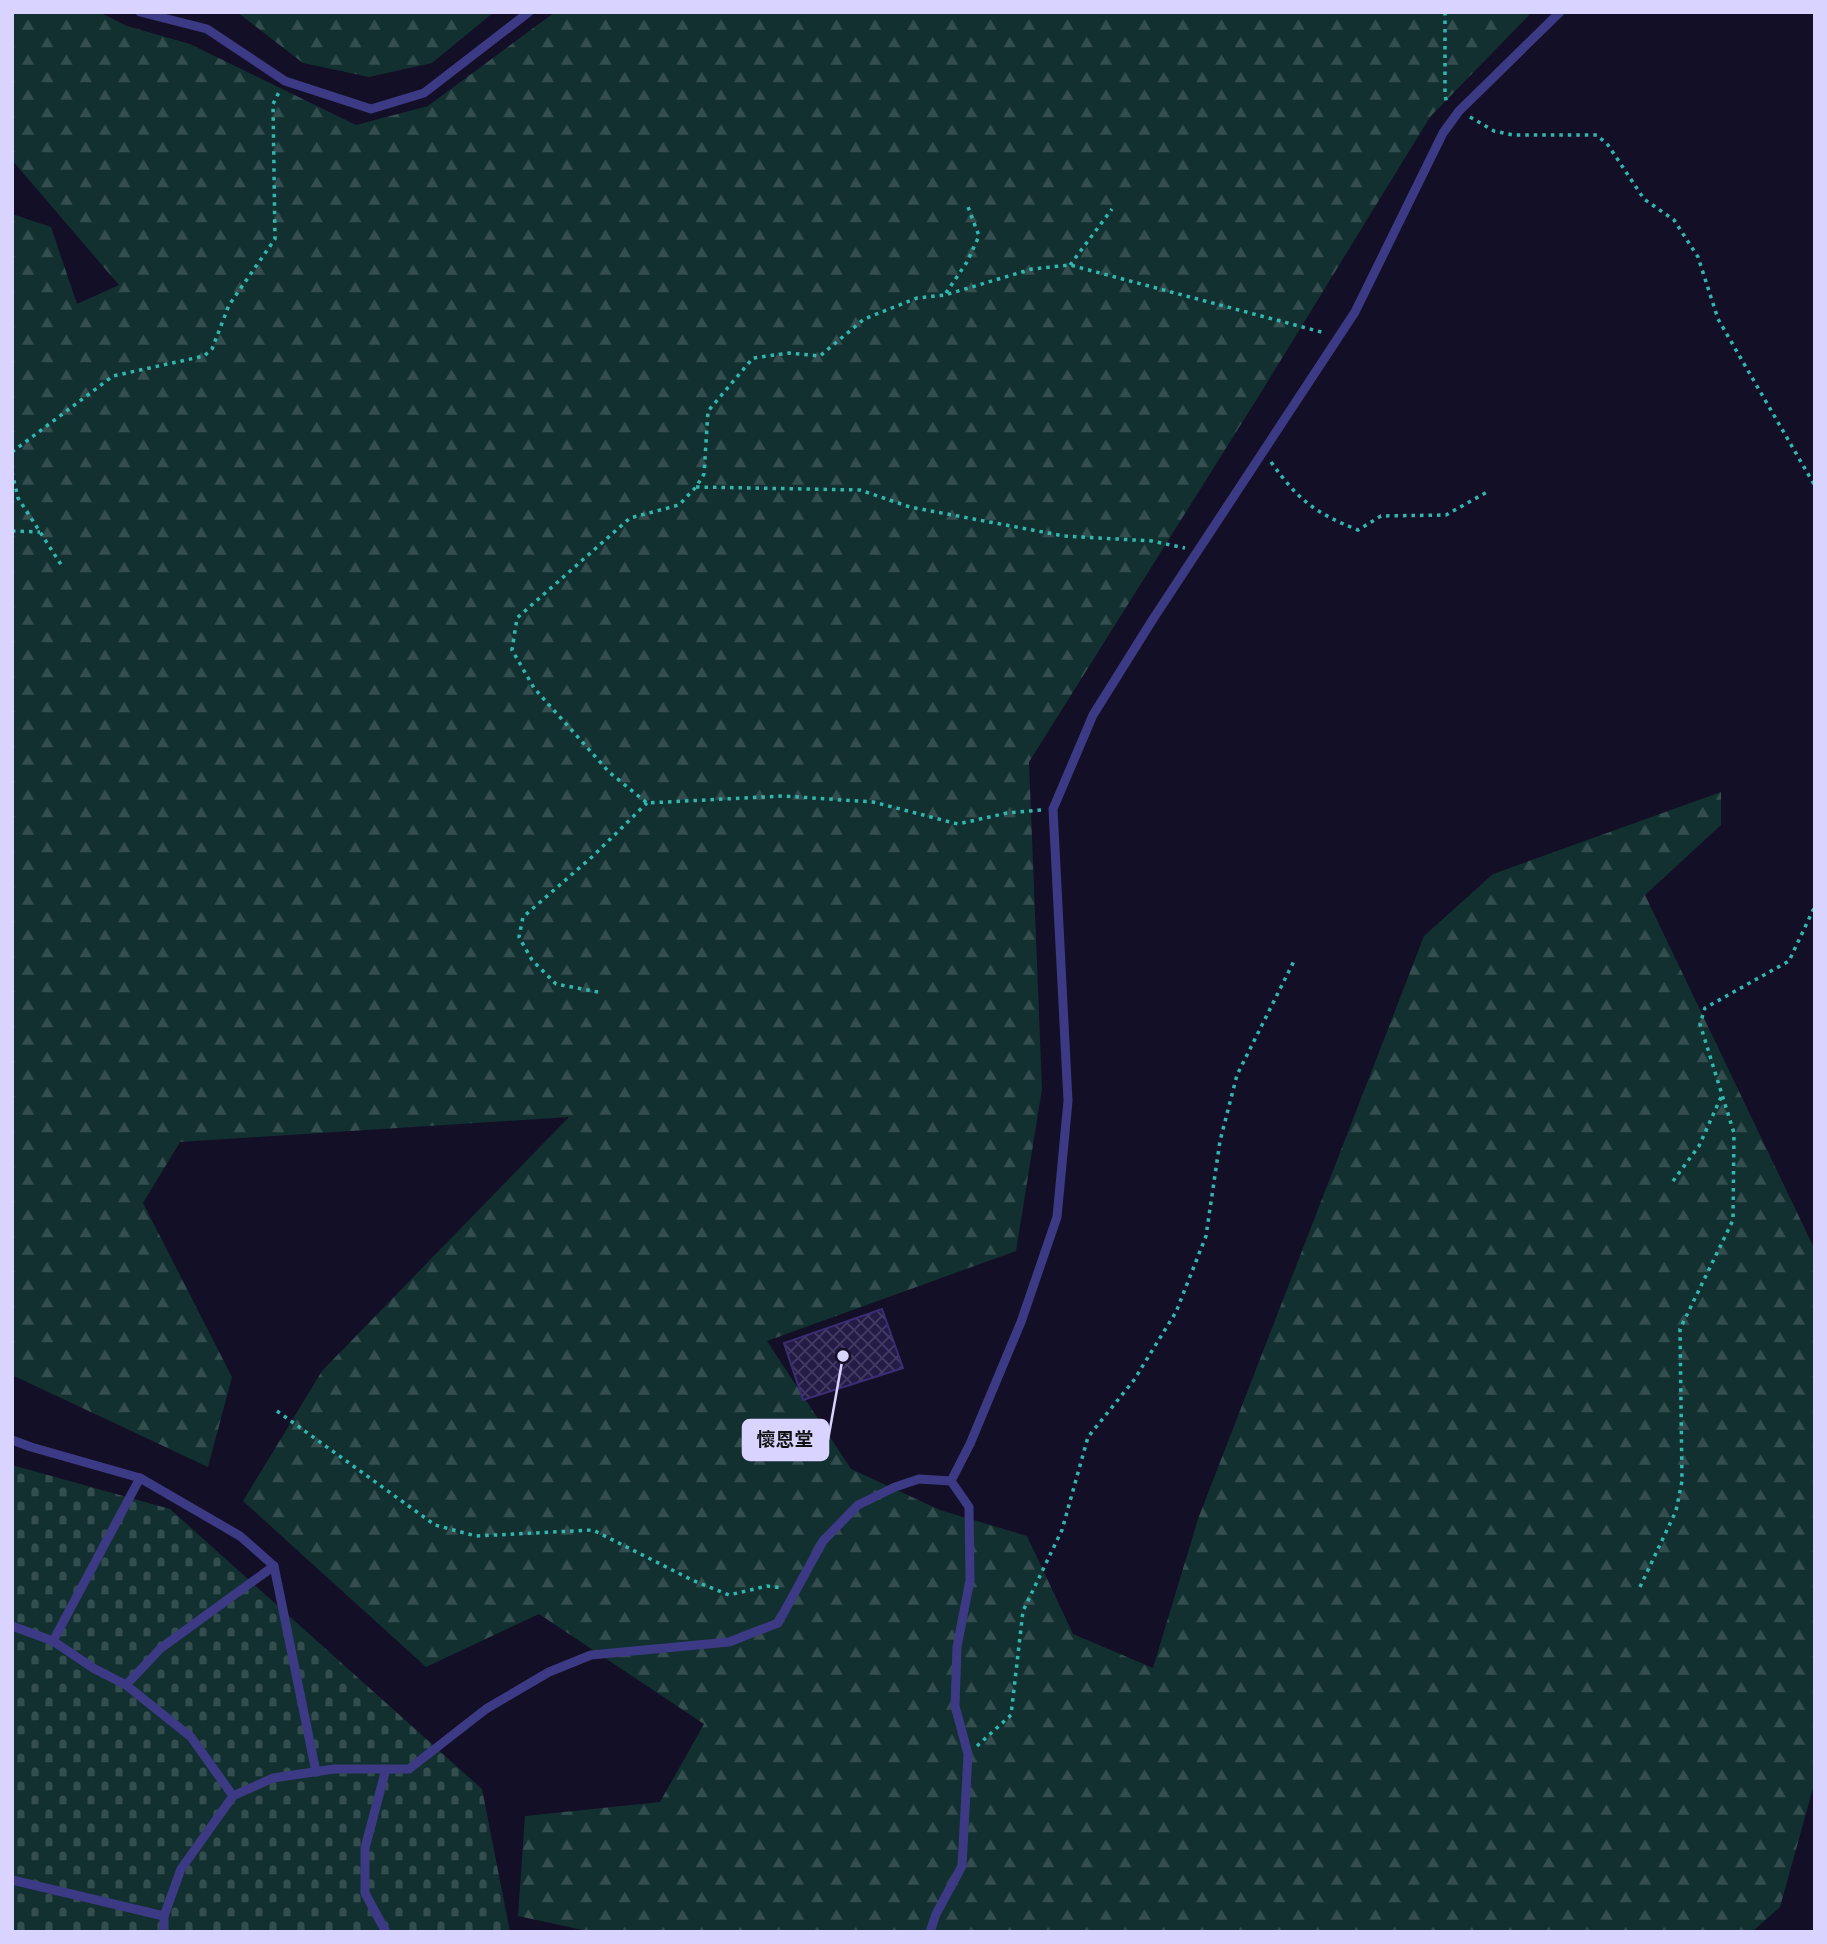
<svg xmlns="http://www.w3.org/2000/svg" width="1827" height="1944" viewBox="0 0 1827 1944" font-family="Signika,'Noto Sans TC',sans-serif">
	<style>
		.forest { fill: url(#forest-firs) }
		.cemetery { fill: url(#cemetery-stones) }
		.building { fill: url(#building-cross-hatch); stroke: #3b2d73; stroke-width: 2 }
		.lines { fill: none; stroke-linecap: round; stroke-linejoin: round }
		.path { stroke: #2fb8b0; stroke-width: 3.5; stroke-dasharray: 3.5 5; stroke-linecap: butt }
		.lane { stroke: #3d3a85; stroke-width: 9 }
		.leader { fill: none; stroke: #d9d4ff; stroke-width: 2.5 }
		.callout-dot { fill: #d9d4ff; stroke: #130f26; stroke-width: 2.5 }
		.callout { fill: #d9d4ff; stroke: #d9d4ff; stroke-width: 2.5 }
		.callout-label { font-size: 19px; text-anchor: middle; font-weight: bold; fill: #111 }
	</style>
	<defs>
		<pattern id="forest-firs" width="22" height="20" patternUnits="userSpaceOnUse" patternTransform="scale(1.75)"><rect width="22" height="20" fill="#12302f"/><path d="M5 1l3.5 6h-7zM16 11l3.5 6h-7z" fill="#344d4e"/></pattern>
		<pattern id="cemetery-stones" width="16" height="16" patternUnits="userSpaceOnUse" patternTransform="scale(1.75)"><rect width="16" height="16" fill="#12302f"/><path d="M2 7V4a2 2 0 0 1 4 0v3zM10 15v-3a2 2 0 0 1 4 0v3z" fill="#344d4e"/></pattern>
		<pattern id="building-cross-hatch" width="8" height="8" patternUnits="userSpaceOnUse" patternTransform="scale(1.75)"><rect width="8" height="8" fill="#241b47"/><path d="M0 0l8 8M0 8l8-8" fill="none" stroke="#433b63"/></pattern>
	</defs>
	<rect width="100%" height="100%" fill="#130f26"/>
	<g class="forest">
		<polygon points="12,12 99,12 127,26 190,44 356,125 428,106 555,12 1532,12 1430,117 1260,394 1029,762 1042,1089 1016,1251 767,1341 851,1469 940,1510 1027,1536 1073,1634 1153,1668 1198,1519 1424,936 1493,874 1721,792 1721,825 1645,895 1815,1250 1815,1781 1780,1907 1752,1932 592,1932 518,1916 525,1816 660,1802 704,1724 539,1614 426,1667 243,1501 322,1371 569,1117 180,1142 143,1203 232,1377 208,1467 14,1376 12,1377 12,214 51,227 77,304 119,285 12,160"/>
		<polygon points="237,12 494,12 432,63 369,77 303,63"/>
	</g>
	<polygon class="cemetery" points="12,1465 170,1509 482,1789 510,1932 12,1932"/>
	<polygon class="building" points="882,1309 903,1368 803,1400 784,1343"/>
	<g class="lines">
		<g class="path">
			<polyline points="1445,12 1445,95 1447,104"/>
			<polyline points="1470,117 1494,131 1513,135 1597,135 1608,145 1644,199 1674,220 1698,257 1718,319 1815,486"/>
			<polyline points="1070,265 1112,209"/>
			<polyline points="946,293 967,262 979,236 968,207"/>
			<polyline points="12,452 113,376 204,356 212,349 229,305 275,239 273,104 279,92"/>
			<path d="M1271,462C1298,500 1315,513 1358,530L1381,516L1446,515L1487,492"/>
			<polyline points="12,472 18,498 62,566"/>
			<polyline points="696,487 860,490 910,507 1064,536 1152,541 1185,548"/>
			<polyline points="12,531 40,532"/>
			<polyline points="1041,810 1007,813 958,824 873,802 783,796 647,803 609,772 534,688 512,650 517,618 630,518 679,505 696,487 704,474 708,411 753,358 789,353 820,356 864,319 917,298 945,295 1032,269 1070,265 1325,333"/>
			<polyline points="598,992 556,984 532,960 519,937 523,917 593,856 647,803"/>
			<polyline points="1673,1181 1699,1146 1722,1095"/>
			<polyline points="277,1411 435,1525 476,1536 593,1530 692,1580 729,1595 767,1586 783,1588"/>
			<polyline points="1640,1587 1676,1511 1682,1481 1680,1329 1733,1220 1734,1133 1700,1024 1705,1008 1789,961 1815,906"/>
			<polyline points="977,1746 1011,1715 1023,1611 1062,1530 1088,1437 1134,1380 1176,1312 1206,1236 1220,1141 1237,1075 1294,961"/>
		</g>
		<g class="lane">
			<polyline points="140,12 207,29 285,81 371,109 424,93 529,12"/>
			<polyline points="12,1440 31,1447 140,1478 240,1536 274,1566 316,1772"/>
			<polyline points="12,1626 53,1641 93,1668 126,1685 191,1737 233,1796"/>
			<polyline points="53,1641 140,1478"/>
			<polyline points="126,1685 161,1648 274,1566"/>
			<polyline points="12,1880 164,1916"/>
			<polyline points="164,1932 164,1916 181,1869 233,1796 273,1778 334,1769 409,1769 486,1709 549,1672 591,1655 729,1642 778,1623 823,1541 858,1505 895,1487 919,1479 951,1481"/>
			<polyline points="386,1932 365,1893 365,1848 386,1769"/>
			<polyline points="930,1932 936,1914 962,1866 968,1754 955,1706 957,1647 970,1580 969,1507 951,1481 970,1444 1021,1322 1057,1217 1068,1101 1053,809 1093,715 1153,619 1355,312 1443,133 1459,111 1560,12"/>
		</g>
	</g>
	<path class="leader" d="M843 1356L828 1440"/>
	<circle class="callout-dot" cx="843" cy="1356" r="7"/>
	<rect class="callout" x="743" y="1420" width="85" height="40" rx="7"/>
	<g class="callout-label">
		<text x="785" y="1446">懷恩堂</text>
	</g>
	<rect width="1827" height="1944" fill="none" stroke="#d9d4ff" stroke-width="28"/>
</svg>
